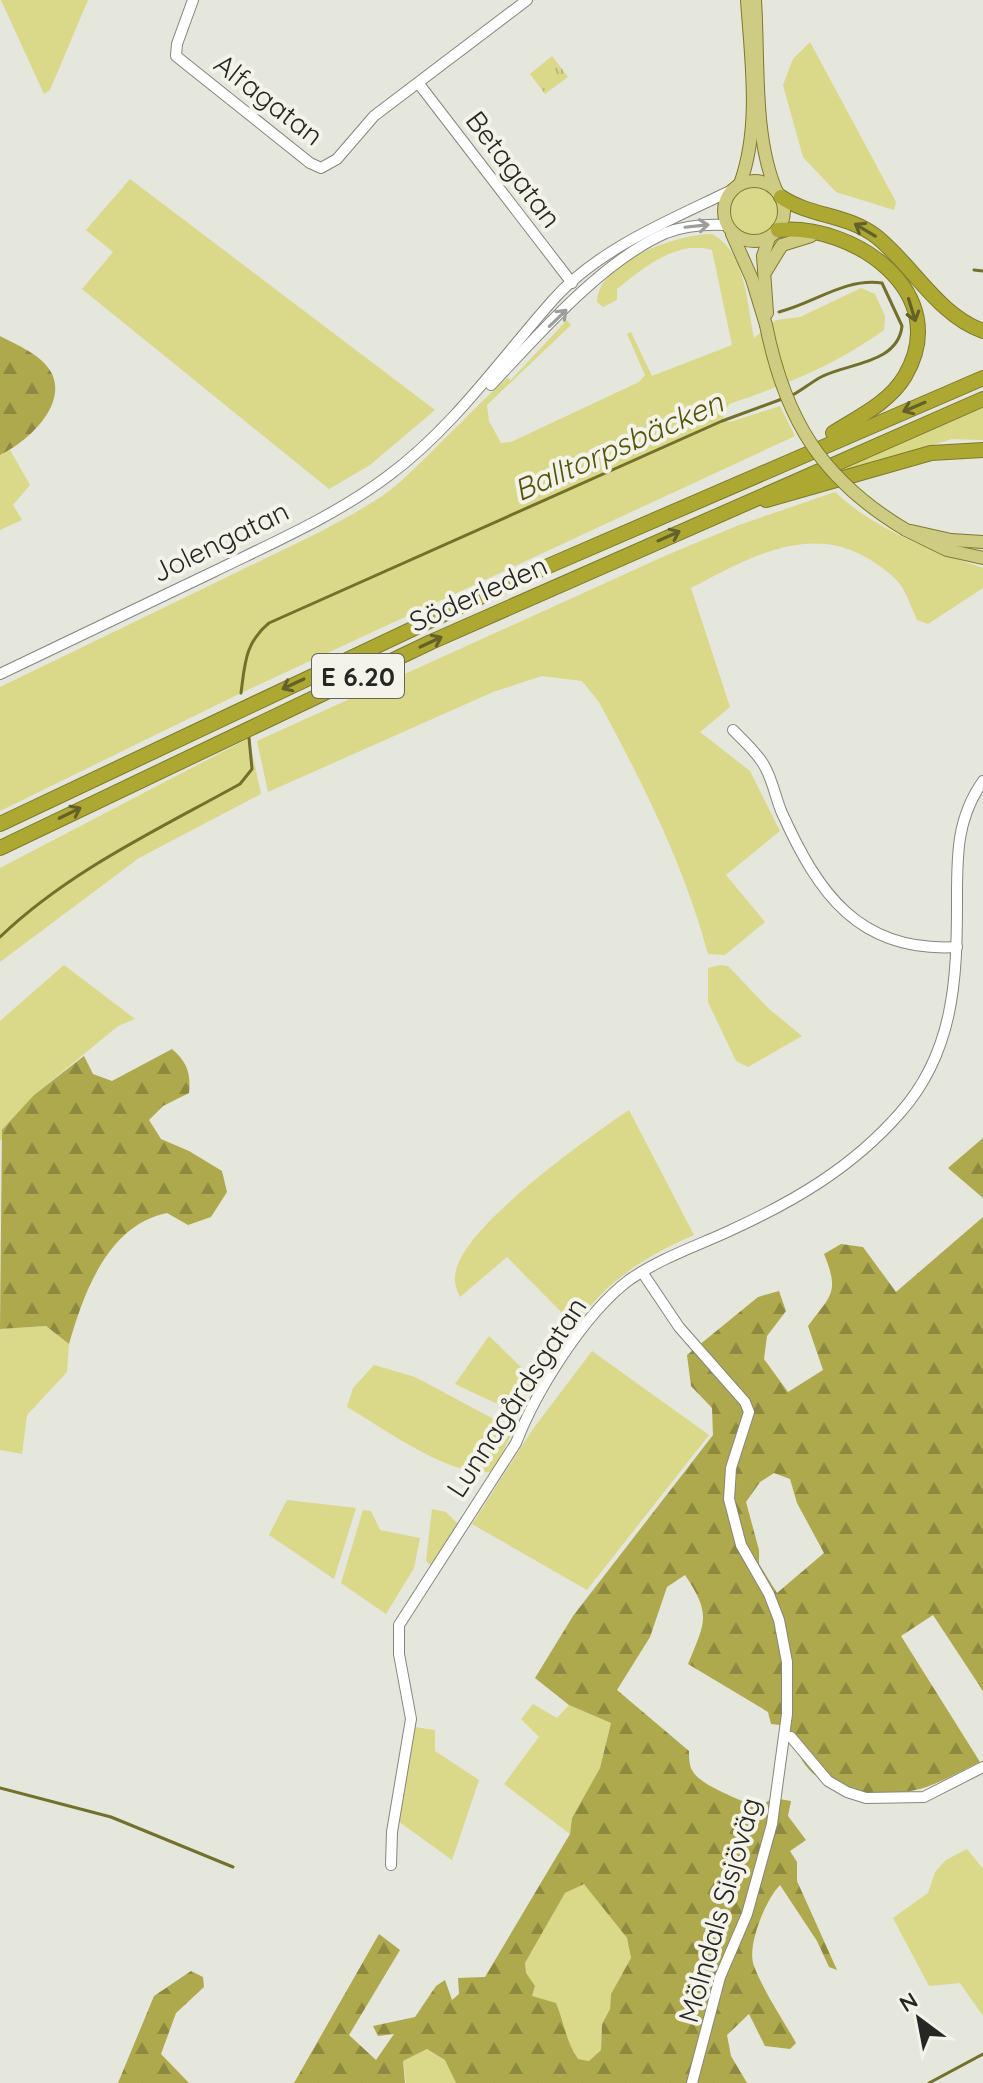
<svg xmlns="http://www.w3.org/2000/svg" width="983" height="2083" viewBox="0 0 983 2083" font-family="Quicksand,sans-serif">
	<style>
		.grass { fill: #dad889 }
		.forest { fill: url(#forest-firs); fill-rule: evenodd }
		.park { fill: url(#park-tufts) }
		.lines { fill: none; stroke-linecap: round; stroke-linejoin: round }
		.stream { stroke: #72702b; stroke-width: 3 }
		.minor-casing { stroke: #86867e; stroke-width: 12 }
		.major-casing { stroke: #7e7a2c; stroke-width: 14 }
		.highway-casing { stroke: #7e7a2c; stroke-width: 16 }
		.minor { stroke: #fff; stroke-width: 10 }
		.major { stroke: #cecb83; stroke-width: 12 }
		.highway { stroke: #ada831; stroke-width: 14 }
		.major-bridge-casing { stroke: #7e7a2c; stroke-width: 14; stroke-linecap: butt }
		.major-bridge { stroke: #cecb83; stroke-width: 12 }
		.oneway { stroke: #9d9d9c }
		.oneway2 { stroke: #636029 }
		.labels { text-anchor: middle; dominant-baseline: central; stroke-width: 8; stroke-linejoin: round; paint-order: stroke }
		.shield { fill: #f3f3e9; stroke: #64645e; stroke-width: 2 }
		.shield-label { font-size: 26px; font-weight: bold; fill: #262623 }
		.street-label { font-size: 28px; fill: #262623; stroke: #f3f3e9 }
		.water-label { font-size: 30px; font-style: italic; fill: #56530a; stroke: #f3f3e9 }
	</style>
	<defs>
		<pattern id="forest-firs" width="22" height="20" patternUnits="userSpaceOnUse" patternTransform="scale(2)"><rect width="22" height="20" fill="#ada94c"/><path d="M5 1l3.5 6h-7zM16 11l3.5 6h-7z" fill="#8d893f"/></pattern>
		<pattern id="park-tufts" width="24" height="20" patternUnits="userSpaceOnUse" patternTransform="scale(2)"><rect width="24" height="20" fill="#dad889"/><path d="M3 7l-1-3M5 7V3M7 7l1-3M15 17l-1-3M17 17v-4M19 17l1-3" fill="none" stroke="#bbb976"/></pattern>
	</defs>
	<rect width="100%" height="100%" fill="#e5e6dc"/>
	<g class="grass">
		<polygon points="1,0 88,0 50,90 44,94"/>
		<polygon points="810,42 896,202 894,210 836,192 803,157 783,85 793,59"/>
		<polygon points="130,179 435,410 370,465 329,489 82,289 113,252 86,230"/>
		<circle cx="754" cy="211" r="23"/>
		<path d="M712,234C746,252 747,304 754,338L776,320L800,317L861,288L875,294L885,316L884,330C836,365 785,385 729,404L722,420L730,422L780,406L795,436L241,693L0,811V687L322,531C348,516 378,502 400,482C437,448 470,412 507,378L511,380L567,320L571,325L487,405L489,421L501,443L511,442L639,382L645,375L627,334L631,332L652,376L732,345L712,250C677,239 642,269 617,289V300L603,307L597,302C598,261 678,234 712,234Z"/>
		<polygon points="983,408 983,440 952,439 843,473 839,469"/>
		<polygon points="10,450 30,485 13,505 22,520 0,530 0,455"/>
		<path d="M835,492C877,531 930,550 983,568V588L928,624L917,620C912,609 908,597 902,587C894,575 880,566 869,559C809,522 746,559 691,588L730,707L700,732L750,771L780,831L726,875L765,922L725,955L708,954C684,864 643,784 599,702L582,681L542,676L493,692L268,792L257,741L667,555L739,525Z"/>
		<polygon points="249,738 261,794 139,858 0,962 0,868"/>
		<polygon points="64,965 135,1019 118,1026 34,1095 0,1141 0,1021"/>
		<polygon points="720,965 728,966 769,1009 802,1036 748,1067 736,1061 708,1002 708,968"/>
		<path d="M629,1110L694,1235C641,1258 610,1280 574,1325L507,1257L460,1297C454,1286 453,1274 459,1262C479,1216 586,1139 629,1110Z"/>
		<polygon points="46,1326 69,1344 67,1372 27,1415 22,1454 0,1450 0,1329"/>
		<polygon points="489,1336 536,1382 521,1402 508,1409 455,1384"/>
		<polygon points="592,1351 709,1435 587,1590 472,1524 533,1429"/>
		<path d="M374,1365L415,1377L503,1424L511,1435L494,1471C455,1481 382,1427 347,1407L353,1388Z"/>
		<polygon points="287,1500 356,1508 334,1579 269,1535"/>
		<polygon points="432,1509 446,1512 460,1526 432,1566 426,1561"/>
		<polygon points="363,1510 371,1511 380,1530 420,1538 414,1568 386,1614 341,1583"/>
		<polygon points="533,1704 557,1718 569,1705 611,1723 600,1768 572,1818 570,1834 504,1784 539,1737 521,1719"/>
		<polygon points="414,1727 435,1730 435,1751 479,1780 452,1860 398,1821"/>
		<polygon points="967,1849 983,1869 983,2016 960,1983 929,1986 893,1918 928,1893 935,1872 946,1860"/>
		<path d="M584,1883L627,1938L631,1958L611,1994L610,2009L602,2024L601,2050L589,2061L578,2059C571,2050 559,2019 558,2008L532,1996L535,1986L526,1974L525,1963L565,1893Z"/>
		<polygon points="427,2049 446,2060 456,2083 406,2083 403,2061"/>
	</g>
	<g class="forest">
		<path d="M0,336C17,345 42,355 51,372C69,405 26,443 0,455Z"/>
		<path d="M172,1049C187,1062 191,1073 189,1093L163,1106L149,1120L161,1139L189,1151L222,1171L227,1192L211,1217L188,1225L167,1213C108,1225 84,1292 69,1344L46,1326L0,1329L2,1130L34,1095L84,1056L93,1074L112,1081Z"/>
		<polygon points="983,1138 983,1198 948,1168"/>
		<path d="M983,1217V1691L933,1615L901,1636L980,1762C961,1771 942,1782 923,1788C890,1798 829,1796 806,1766C797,1754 794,1740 789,1726L771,1724L768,1712L688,1664C705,1622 712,1615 685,1575L667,1587L650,1637L617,1690L689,1751C689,1756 689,1765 692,1770C701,1787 739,1798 757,1808L773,1798L791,1801L788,1816L806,1840L790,1851L797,1862V1881L837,1970L829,1967L817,1941L780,1885C766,1899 746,1946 754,1966C764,1992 782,2018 796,2043L790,2049L765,2046L749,2014L727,2035L731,2056L747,2083H456L445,2060L427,2049L403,2061L405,2083H294L379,1934L400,1950L349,2035L376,2060L394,2034L378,2036L373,2026L415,2017L436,1986L445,1980L452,2000L459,1994L458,1978L485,1977L570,1834L572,1818L600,1768L611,1723L569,1705L535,1678L573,1616L713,1435L712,1408L691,1386L687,1355L758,1297L779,1291L786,1311L767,1336L764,1359L788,1392L823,1370L808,1326C831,1295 840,1293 824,1254L841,1244L863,1247L896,1292ZM774,1473L790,1479L797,1503L824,1553L777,1593L759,1564V1550L746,1502L760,1482ZM584,1884L627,1938L631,1958L611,1994L610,2009L602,2024L601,2050L589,2061L578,2059C566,2042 564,2022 556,2003L532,1996L535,1986L526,1973L525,1963L565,1893Z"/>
		<polygon points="191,1971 203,1977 204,1987 176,2013 161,2054 189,2083 118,2083 154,1996"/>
	</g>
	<polygon class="park" points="552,56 568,77 545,94 530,74"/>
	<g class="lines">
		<g class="stream">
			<polyline points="974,270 983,271"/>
			<path d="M779,312C815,303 844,278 882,283L902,326C898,364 847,363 821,377C810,383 801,391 789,397"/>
			<path d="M241,693C245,663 245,643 269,623L722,421L782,399"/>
			<path d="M0,937C69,871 157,830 240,784L252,769L249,738"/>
			<polyline points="0,1788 111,1817 233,1867"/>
			<polyline points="929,2083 983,2054"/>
		</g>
		<g class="minor-casing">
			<g id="minor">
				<polyline points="193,0 177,44 176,56 310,163 321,168 337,159 374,116 527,0"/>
				<polyline points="419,84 572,283"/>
				<path d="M491,385C539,334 602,261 666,233C686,225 705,224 726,225"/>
				<path d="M0,674C71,640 142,606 213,572C272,543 335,516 388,476C453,428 499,361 553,300C599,248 671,220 732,190"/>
				<path d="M733,730C743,740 754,750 762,762C772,776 775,797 782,813C818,893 859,953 957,947"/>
				<polyline points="642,1272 679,1327 745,1402 749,1412 731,1468 729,1499 741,1545 769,1594 779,1620 787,1662 787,1714 772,1824 747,1914 720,1977 692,2083"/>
				<polyline points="785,1736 791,1737 828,1781 847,1792 866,1798 924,1797 983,1767"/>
				<path d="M391,1865L392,1832L411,1719L399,1654V1625L516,1443C536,1391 584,1314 629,1280C659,1259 694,1247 727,1232C793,1202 852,1168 900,1113C954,1052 957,980 957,902C957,857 956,819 983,781"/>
			</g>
		</g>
		<g class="major-casing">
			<g id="major">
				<path d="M755,0C759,59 753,136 776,190"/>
				<circle cx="754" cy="211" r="30"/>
				<path d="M740,184C761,127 751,60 747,0"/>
				<polyline points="732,234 752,279 766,325"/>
				<polyline points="766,271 782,245 811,236"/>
				<polyline points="767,313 763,256 769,238"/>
				<polyline points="906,530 947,550 983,558"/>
				<polyline points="911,531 951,540 983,542"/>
			</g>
		</g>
		<g class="highway-casing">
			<g id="highway">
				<path d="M781,197C811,217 848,214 877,237C913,266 938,315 983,331"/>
				<path d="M778,230C854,223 954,293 905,376C889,403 858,417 833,433"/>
				<polyline points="766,500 931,453 983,450"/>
				<polyline points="0,824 516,580 983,378"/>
				<polyline points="0,848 431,642 983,399"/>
			</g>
		</g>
		<use href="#minor" class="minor"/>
		<use href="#major" class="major"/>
		<use href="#highway" class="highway"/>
		<g class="major-bridge-casing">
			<path id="major-bridge" d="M766,325C785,420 822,480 906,530"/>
		</g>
		<use href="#major-bridge" class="major-bridge"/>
	</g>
	<defs><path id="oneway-shaft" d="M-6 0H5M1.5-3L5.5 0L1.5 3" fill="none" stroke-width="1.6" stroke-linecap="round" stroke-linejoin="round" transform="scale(2)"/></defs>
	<g class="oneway">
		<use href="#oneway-shaft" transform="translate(697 226) rotate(-6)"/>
		<use href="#oneway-shaft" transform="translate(558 318) rotate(-44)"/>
	</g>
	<g class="oneway2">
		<use href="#oneway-shaft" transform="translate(865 230) rotate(-149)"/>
		<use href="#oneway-shaft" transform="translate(912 310) rotate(73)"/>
		<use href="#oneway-shaft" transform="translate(914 407) rotate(157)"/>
		<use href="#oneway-shaft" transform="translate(669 536) rotate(-24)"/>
		<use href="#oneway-shaft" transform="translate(431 642) rotate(-25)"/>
		<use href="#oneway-shaft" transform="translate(293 684) rotate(155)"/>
		<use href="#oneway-shaft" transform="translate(70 813) rotate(-26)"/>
	</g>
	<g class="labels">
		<rect class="shield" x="312" y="654" width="92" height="44" rx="6"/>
		<g class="shield-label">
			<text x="358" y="676">E 6.20</text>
		</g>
		<g class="street-label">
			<text transform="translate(269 99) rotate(38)">Alfagatan</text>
			<text transform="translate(514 169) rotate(53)">Betagatan</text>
			<text transform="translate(220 541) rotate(-26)">Jolengatan</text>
			<text transform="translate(478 593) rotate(-24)">Söderleden</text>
			<text transform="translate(516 1397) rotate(-57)">Lunnagårdsgatan</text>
			<text transform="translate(719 1910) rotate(-74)">Mölndals Sisjöväg</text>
		</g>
		<g class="water-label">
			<text transform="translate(618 446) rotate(-24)">Balltorpsbäcken</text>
		</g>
	</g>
	<g transform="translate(919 2019) rotate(328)" stroke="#f3f3e9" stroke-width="6" paint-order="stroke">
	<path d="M0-6L14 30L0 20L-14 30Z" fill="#262623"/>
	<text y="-12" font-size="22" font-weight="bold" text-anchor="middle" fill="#262623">N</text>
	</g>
</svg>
